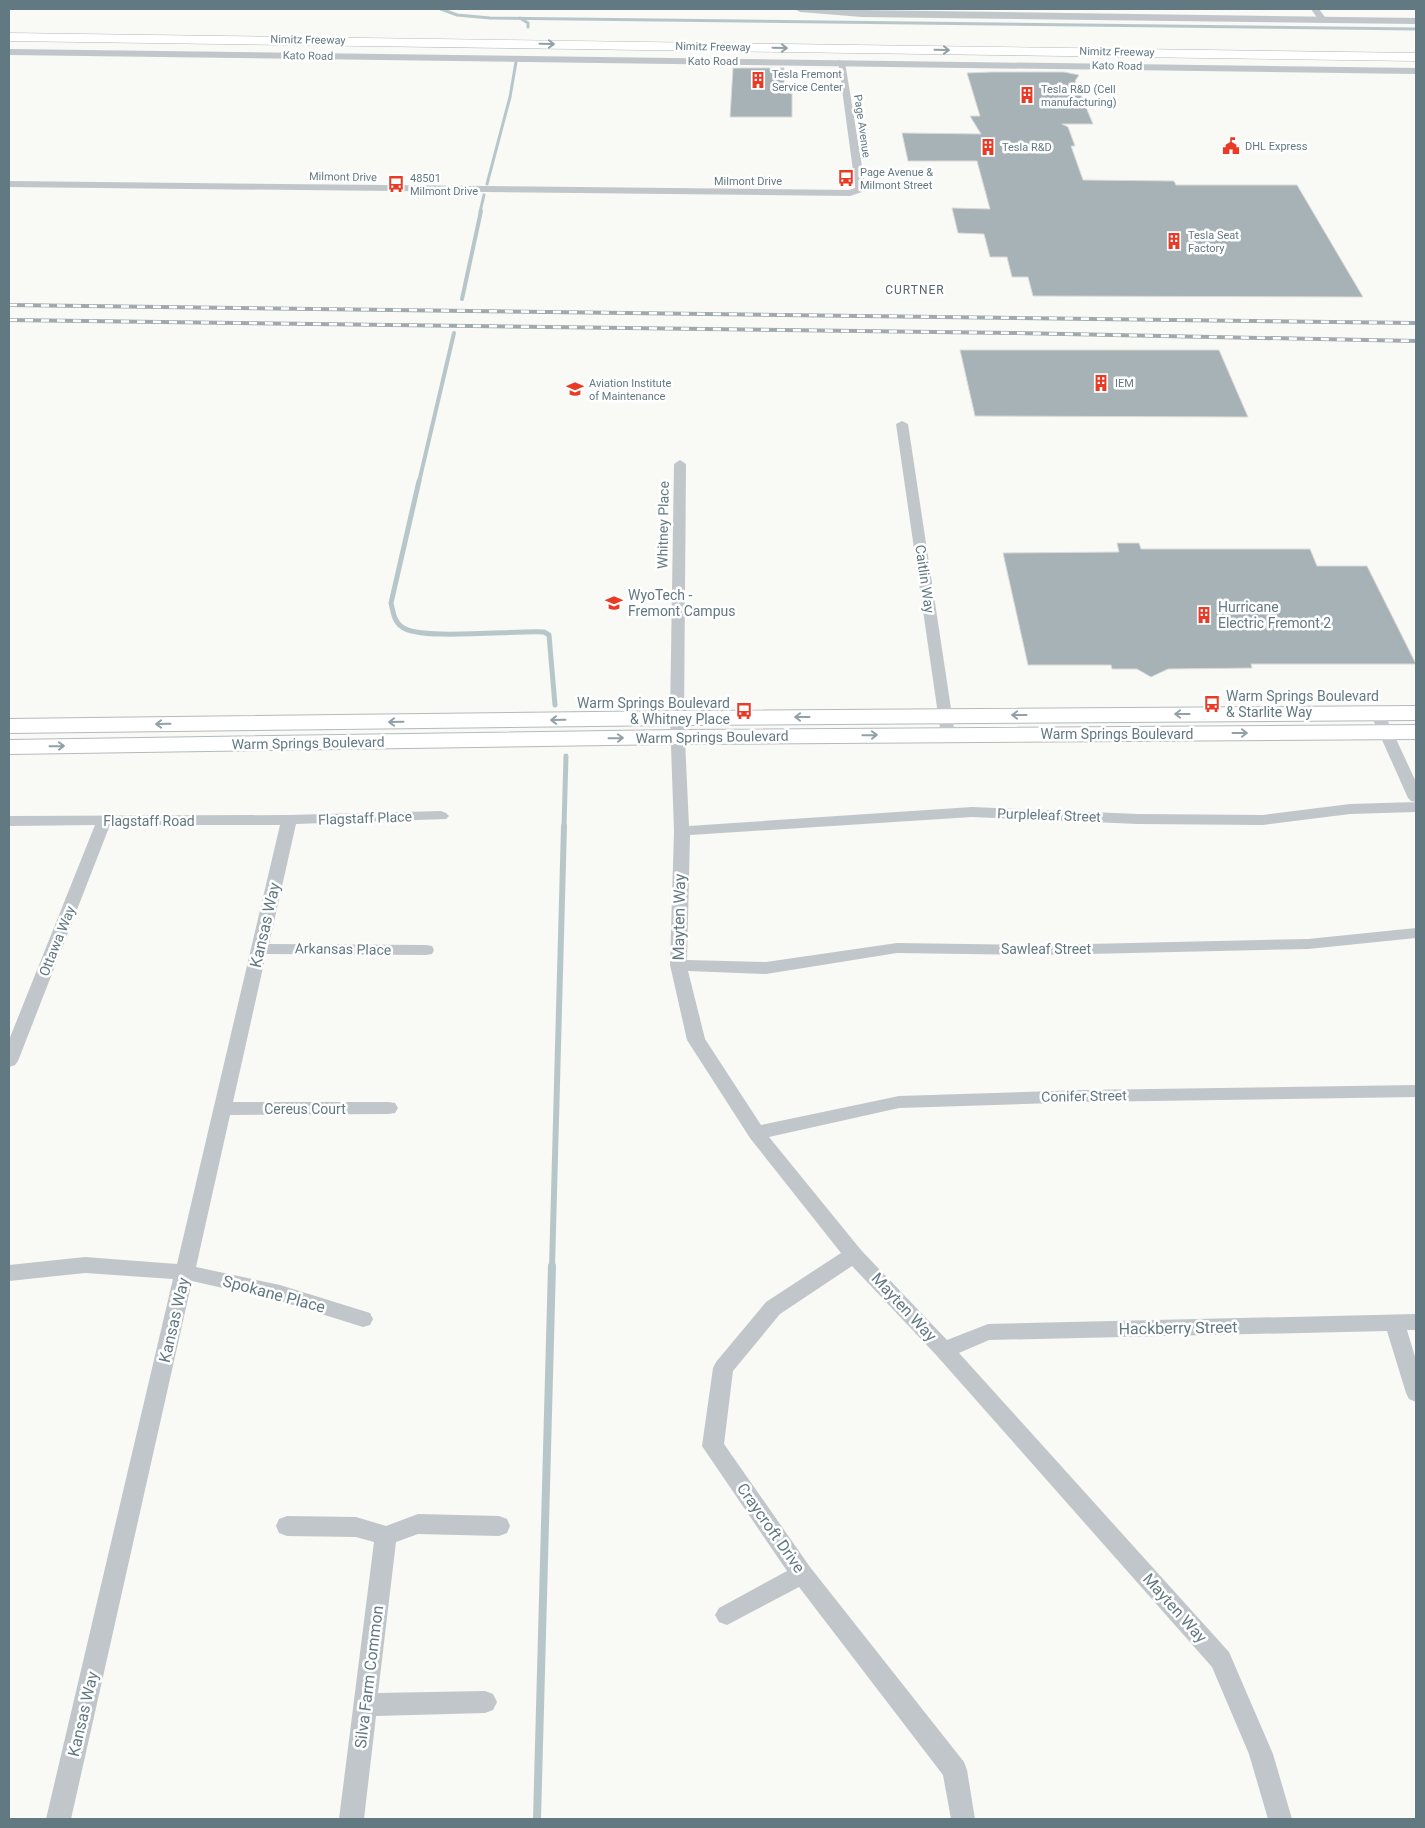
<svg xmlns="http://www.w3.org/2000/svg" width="1425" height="1828" viewBox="0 0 1425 1828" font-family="Roboto,sans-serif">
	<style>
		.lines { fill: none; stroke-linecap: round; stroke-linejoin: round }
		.stream-far4 { stroke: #b7c7c9; stroke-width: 3 }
		.stream-far3 { stroke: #b7c7c9; stroke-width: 4 }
		.stream-far2 { stroke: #b7c7c9; stroke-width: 5 }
		.stream-far1 { stroke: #b7c7c9; stroke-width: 6 }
		.stream { stroke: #b7c7c9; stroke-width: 8 }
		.building { fill: #a6b2b6; stroke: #dbdad8 }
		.primary-casing { stroke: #b3babd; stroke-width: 2 }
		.motorway-casing { stroke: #b3b9bc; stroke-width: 1 }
		.minor { fill: #c0c6c9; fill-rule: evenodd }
		.tertiary { fill: #c0c6c9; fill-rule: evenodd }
		.primary { fill: #fff; fill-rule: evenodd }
		.motorway { fill: #fff; fill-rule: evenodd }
		.rail-casing { stroke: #9fa9ae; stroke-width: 4 }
		.rail { stroke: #fff; stroke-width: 2.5; stroke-dasharray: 8; stroke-linecap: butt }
		.oneway { stroke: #92a1a8 }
		.labels { text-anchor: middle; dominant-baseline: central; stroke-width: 5; stroke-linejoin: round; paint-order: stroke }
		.far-street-label { font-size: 11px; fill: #637982; stroke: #fff }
		.far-poi-label { font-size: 11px; fill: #637982; stroke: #fff; text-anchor: start }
		.far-neighbourhood-label { font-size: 12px; letter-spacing: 1px; fill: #55666d; stroke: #fff }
		.street-label { font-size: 14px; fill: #637982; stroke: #fff }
		.poi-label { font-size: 14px; fill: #637982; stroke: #fff; text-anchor: start }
		.near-street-label { font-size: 16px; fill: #637982; stroke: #fff }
	</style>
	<rect width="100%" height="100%" fill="#f9f9f6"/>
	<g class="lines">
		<g class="stream-far4">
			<polyline points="441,9 457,15 490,18 1416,29"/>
			<polyline points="520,18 528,23 528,27"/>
			<polyline points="487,184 510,97 516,62"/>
			<polyline points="480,212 484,195"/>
		</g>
		<g class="stream-far3">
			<polyline points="462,299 481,211"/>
			<polyline points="419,482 454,333"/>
		</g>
		<g class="stream-far2">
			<path d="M419,481L391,603C393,611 394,622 402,627C419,641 517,630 544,632L549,635L555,705"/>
			<polyline points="564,827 566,756"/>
		</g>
		<polyline class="stream-far1" points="552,1267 564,826"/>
		<polyline class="stream" points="537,1819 552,1266"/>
	</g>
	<g class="building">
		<polygon points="733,68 784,68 784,93 792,93 792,117 730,117"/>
		<polygon points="992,72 1064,72 1079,75 1075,81 1093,124 1062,124 1068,127 1075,146 1071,146 1083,180 1174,181 1176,185 1297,185 1363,297 1033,296 1028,277 1012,277 1007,257 990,257 984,234 958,233 952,208 990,209 977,161 908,161 902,133 981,134 970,116 980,116 967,73"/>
		<polygon points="960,350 1219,350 1248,417 975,416"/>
		<polygon points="1117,543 1139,543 1141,549 1310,549 1317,566 1367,566 1416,664 1251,664 1252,668 1168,669 1151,677 1137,669 1112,669 1111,665 1028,665 1003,553 1119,552"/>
	</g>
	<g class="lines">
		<g class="primary-casing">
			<g id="primary">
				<polygon points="1416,706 1416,720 677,725 9,733 9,719 677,711"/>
				<polygon points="1416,725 1416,739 677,744 9,754 9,740 677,730"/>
			</g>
		</g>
		<g class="motorway-casing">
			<polygon id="motorway" points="9,33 1416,53 1416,61 9,41"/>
		</g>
		<g class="minor">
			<polygon points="1311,9 1319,9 1327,20 1326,22 1320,22"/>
			<polygon points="838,60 845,62 865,185 862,192 850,196 9,187 9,181 849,190 855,188 855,185"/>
			<polygon points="902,421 908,424 955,735 953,738 943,738 941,735 896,424"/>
			<polygon points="680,460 686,464 684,718 689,826 972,807 1138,814 1263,815 1350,804 1416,802 1411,801 1408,798 1370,713 1372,710 1382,710 1384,713 1416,782 1416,812 1350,814 1263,825 1138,824 972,817 690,835 687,960 766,962 897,943 1044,945 1308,939 1416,928 1416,938 1308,949 1044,955 897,953 766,974 688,971 705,1039 761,1125 899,1096 1084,1090 1416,1085 1416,1097 1084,1102 899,1108 769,1137 861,1250 947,1340 988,1324 1416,1314 1416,1330 1407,1330 1416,1360 1416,1402 1409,1399 1406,1393 1387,1331 989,1340 959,1353 1229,1652 1273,1754 1292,1819 1268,1819 1249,1754 1212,1667 937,1356 852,1266 780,1314 733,1371 724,1444 810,1567 964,1762 967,1770 975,1819 951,1819 943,1775 799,1587 727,1625 719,1622 715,1615 719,1608 787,1571 702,1446 713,1368 716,1362 766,1302 841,1253 750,1138 687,1040 670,965 674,831 670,718 674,464"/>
			<polygon points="441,811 446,813 449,816 446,819 296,824 269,944 426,945 432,946 434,950 432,954 426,955 266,954 233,1102 389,1102 395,1103 398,1108 395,1113 389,1114 230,1115 196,1267 280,1285 370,1313 373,1319 370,1325 363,1327 280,1301 192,1281 71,1819 46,1819 173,1279 85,1273 9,1281 9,1265 85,1257 177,1264 280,825 110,825 18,1061 15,1065 9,1067 9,1040 95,825 9,826 9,816 289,815"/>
			<polygon points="418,1514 499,1516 507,1519 510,1526 507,1533 499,1536 418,1534 396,1542 378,1693 485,1691 493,1694 497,1702 493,1710 485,1713 376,1716 364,1819 339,1819 374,1542 356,1537 287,1536 279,1533 276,1526 279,1519 287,1516 356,1517 386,1526"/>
		</g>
		<g class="tertiary">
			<polygon points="795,9 1416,18 1416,24 862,17 800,12"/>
			<polygon points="9,49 1416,68 1416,74 9,55"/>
		</g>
		<use href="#primary" class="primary"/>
		<use href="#motorway" class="motorway"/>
		<g class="rail-casing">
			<g id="rail">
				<polyline points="9,305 1416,323"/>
				<polyline points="9,320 1013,333 1416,341"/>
			</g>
		</g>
		<use href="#rail" class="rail"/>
	</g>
	<defs><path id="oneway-shaft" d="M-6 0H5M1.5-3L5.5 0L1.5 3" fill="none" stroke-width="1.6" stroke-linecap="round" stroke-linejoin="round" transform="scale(1.25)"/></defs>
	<g class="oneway">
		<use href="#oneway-shaft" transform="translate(547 44) rotate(1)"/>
		<use href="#oneway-shaft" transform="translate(780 48) rotate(1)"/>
		<use href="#oneway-shaft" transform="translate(942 50) rotate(1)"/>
		<use href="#oneway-shaft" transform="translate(1182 714) rotate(180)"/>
		<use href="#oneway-shaft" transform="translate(1019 715) rotate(180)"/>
		<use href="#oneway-shaft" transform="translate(802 717) rotate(180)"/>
		<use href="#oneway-shaft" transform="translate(558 720) rotate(179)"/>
		<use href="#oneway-shaft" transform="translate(396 722) rotate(179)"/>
		<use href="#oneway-shaft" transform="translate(163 724) rotate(179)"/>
		<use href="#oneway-shaft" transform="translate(1240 733)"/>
		<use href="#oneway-shaft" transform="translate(870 735) rotate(-1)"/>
		<use href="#oneway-shaft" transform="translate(616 738) rotate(-1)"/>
		<use href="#oneway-shaft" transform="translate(57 746) rotate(-1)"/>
	</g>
	<defs>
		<g id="building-bare" transform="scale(1.35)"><path d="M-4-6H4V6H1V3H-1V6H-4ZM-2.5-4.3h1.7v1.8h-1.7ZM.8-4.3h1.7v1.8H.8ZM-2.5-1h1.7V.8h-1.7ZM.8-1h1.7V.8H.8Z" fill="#e93a26" stroke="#fff" stroke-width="2.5" paint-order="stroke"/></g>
		<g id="civic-bare" transform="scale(1.35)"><path d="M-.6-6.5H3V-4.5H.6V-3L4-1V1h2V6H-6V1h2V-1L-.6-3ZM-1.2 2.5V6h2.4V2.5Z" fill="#e93a26" stroke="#fff" stroke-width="2.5" paint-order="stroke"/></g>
		<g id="bus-bare" transform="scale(1.35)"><path d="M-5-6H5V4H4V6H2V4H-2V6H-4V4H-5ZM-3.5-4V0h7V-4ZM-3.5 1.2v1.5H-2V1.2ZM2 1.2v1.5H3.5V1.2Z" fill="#e93a26" stroke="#fff" stroke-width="2.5" paint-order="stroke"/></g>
		<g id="university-bare" transform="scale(1.35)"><path d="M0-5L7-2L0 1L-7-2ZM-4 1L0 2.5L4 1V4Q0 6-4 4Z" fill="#e93a26" stroke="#fff" stroke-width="2.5" paint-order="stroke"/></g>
		<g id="school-bare" transform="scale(1.35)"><path d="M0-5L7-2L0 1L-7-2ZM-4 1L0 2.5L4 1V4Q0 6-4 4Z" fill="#e93a26" stroke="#fff" stroke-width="2.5" paint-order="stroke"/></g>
	</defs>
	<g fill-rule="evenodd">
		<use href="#building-bare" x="758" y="80"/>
		<use href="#building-bare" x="1027" y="95"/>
		<use href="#civic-bare" x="1231" y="146"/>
		<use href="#building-bare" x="988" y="147"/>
		<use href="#bus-bare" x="846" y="178"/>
		<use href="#bus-bare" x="396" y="184"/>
		<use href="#building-bare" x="1174" y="241"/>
		<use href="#building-bare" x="1101" y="383"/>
		<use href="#university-bare" x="575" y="389"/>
		<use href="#school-bare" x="614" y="603"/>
		<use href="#building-bare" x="1204" y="615"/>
		<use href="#bus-bare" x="1212" y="704"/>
		<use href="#bus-bare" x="744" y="711"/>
	</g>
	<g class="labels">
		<g class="far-street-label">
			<text transform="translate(308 40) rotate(1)">Nimitz Freeway</text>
			<text transform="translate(713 47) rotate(1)">Nimitz Freeway</text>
			<text transform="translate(1117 52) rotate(1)">Nimitz Freeway</text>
			<text transform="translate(308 56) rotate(1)">Kato Road</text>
			<text x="713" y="61">Kato Road</text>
			<text transform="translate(1117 66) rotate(1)">Kato Road</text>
			<text transform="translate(862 126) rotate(82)">Page Avenue</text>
			<text transform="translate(343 177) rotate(1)">Milmont Drive</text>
			<text x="748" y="181">Milmont Drive</text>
		</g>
		<g class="far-poi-label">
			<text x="772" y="74">Tesla Fremont<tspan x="772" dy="13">Service Center</tspan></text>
			<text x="1041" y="89">Tesla R&amp;D (Cell<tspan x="1041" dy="13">manufacturing)</tspan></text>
			<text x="1245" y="146">DHL Express</text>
			<text x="1002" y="147">Tesla R&amp;D</text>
			<text x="860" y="172">Page Avenue &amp;<tspan x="860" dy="13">Milmont Street</tspan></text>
			<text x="410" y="178">48501<tspan x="410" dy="13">Milmont Drive</tspan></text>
			<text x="1188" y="235">Tesla Seat<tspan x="1188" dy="13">Factory</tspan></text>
			<text x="589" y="383">Aviation Institute<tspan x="589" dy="13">of Maintenance</tspan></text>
			<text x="1115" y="383">IEM</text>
		</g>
		<g class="far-neighbourhood-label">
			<text x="915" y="290">CURTNER</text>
		</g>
		<g class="street-label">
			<text transform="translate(663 525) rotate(-89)">Whitney Place</text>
			<text transform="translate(925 579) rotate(82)">Caitlin Way</text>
			<text x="1117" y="734">Warm Springs Boulevard</text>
			<text transform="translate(712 737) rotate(-1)">Warm Springs Boulevard</text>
			<text transform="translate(308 743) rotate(-1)">Warm Springs Boulevard</text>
			<text transform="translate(1049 815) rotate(2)">Purpleleaf Street</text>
			<text transform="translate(365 818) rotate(-2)">Flagstaff Place</text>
			<text x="149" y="821">Flagstaff Road</text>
			<text transform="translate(57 941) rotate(-68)">Ottawa Way</text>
			<text transform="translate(343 949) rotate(1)">Arkansas Place</text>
			<text x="1046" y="949">Sawleaf Street</text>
			<text transform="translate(1084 1096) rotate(-1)">Conifer Street</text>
			<text x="305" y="1109">Cereus Court</text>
		</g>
		<g class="poi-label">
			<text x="628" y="595">WyoTech -<tspan x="628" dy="16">Fremont Campus</tspan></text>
			<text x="1218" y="607">Hurricane<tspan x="1218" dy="16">Electric Fremont 2</tspan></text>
			<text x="1226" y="696">Warm Springs Boulevard<tspan x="1226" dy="16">&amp; Starlite Way</tspan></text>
			<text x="730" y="703" text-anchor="end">Warm Springs Boulevard<tspan x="730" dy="16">&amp; Whitney Place</tspan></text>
		</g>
		<g class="near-street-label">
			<text transform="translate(679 917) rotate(-89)">Mayten Way</text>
			<text transform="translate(265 925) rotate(-77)">Kansas Way</text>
			<text transform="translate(274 1294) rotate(15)">Spokane Place</text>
			<text transform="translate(904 1307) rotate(47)">Mayten Way</text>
			<text transform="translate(174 1320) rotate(-77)">Kansas Way</text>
			<text transform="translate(1178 1328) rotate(-1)">Hackberry Street</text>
			<text transform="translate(771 1528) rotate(55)">Craycroft Drive</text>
			<text transform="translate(1175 1608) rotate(48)">Mayten Way</text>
			<text transform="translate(369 1677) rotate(-83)">Silva Farm Common</text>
			<text transform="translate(83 1714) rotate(-77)">Kansas Way</text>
		</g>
	</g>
	<rect width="1425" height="1828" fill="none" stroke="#637982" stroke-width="20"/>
</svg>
